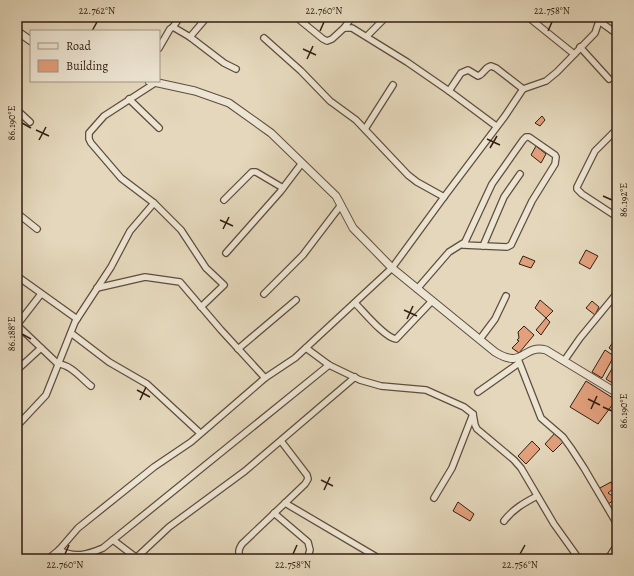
<svg xmlns="http://www.w3.org/2000/svg" width="634" height="576" viewBox="0 0 634 576" font-family="Alegreya,serif">
	<style>
		.building { fill: #e2a07c; stroke: #331f13 }
		.lines { fill: none; stroke-linecap: round; stroke-linejoin: round }
		.minor-casing { stroke: #5f4d3d; stroke-width: 8 }
		.tertiary-casing { stroke: #5f4d3d; stroke-width: 9 }
		.minor { stroke: #ede5d3; stroke-width: 5.5 }
		.tertiary { stroke: #ede5d3; stroke-width: 7 }
		.ticks { fill: none; stroke: #331f13; stroke-width: 1.5 }
		.neatline { fill: none; stroke: #331f13; stroke-width: 1.5 }
		.ticks-label { font-size: 10px; text-anchor: middle; fill: #331f13 }
	</style>
	<rect width="100%" height="100%" fill="#e4d7bb"/>
	<filter id="stains"><feTurbulence type="fractalNoise" baseFrequency=".005" numOctaves="4"/><feColorMatrix values="0 0 0 0 .2 0 0 0 0 .09 0 0 0 0 .02 0 0 0 .5 -.17"/></filter>
	<radialGradient id="worn" r=".72"><stop offset=".6" stop-color="#630" stop-opacity="0"/><stop offset="1" stop-color="#630" stop-opacity=".3"/></radialGradient>
	<g class="building">
		<polygon points="542,116 545,120 540,126 535,123"/>
		<polygon points="536,146 546,154 541,163 531,155"/>
		<polygon points="586,250 598,256 590,269 579,263"/>
		<polygon points="523,256 535,261 531,268 519,264"/>
		<polygon points="540,300 553,311 546,318 535,308"/>
		<polygon points="592,301 599,307 595,315 586,308"/>
		<polygon points="546,318 550,322 541,335 536,330"/>
		<polygon points="524,326 534,335 519,353 512,348 519,341 517,340 519,338 518,332"/>
		<polygon points="617,336 617,354 609,348"/>
		<polygon points="605,350 614,356 602,378 592,372"/>
		<polygon points="617,360 617,378 614,384 606,379"/>
		<polygon points="586,381 616,400 598,424 570,407"/>
		<polygon points="556,432 564,441 553,452 545,444"/>
		<polygon points="532,441 540,449 526,464 518,456"/>
		<polygon points="611,482 614,488 608,493 611,495 614,495 616,499 608,504 598,489"/>
		<polygon points="458,502 474,514 470,521 453,511"/>
	</g>
	<g class="lines">
		<g class="minor-casing">
			<g id="minor">
				<polyline points="296,17 323,39 327,41 332,39 344,28 352,28 407,62 449,91"/>
				<polyline points="528,17 574,54"/>
				<polyline points="599,21 617,34"/>
				<polyline points="173,27 180,17"/>
				<polyline points="344,28 352,17"/>
				<polyline points="367,36 386,17"/>
				<polyline points="190,37 224,63 236,69"/>
				<polyline points="264,38 301,71 330,101 356,120 408,175 417,182 444,197"/>
				<polyline points="580,47 609,79"/>
				<polyline points="159,48 170,29 173,27 190,37 207,17"/>
				<polyline points="155,83 104,116 89,133 89,139 91,143 121,178 154,203 181,230 206,268 224,285 201,307"/>
				<polyline points="129,99 159,128"/>
				<polyline points="17,110 30,122"/>
				<path d="M496,126L449,91L461,73L468,70L478,76C484,74 485,67 491,66L496,68L523,89"/>
				<polyline points="365,129 393,85"/>
				<polyline points="617,129 595,151 577,187 577,189 582,194 617,217"/>
				<polyline points="224,200 252,172 256,172 283,188"/>
				<polyline points="17,213 37,229"/>
				<polyline points="483,246 504,197 520,174"/>
				<polyline points="226,253 280,192 302,163"/>
				<polyline points="17,276 77,319"/>
				<polyline points="97,288 145,277 180,282 221,330 265,378"/>
				<polyline points="417,289 449,252 465,242 492,184 523,140 526,137 529,137 555,155 556,157 555,164 532,201 511,245 507,247 463,245"/>
				<polyline points="264,294 303,255 341,205"/>
				<path d="M355,303C364,312 385,338 396,339L432,301"/>
				<path d="M17,325L58,364C70,364 82,379 91,386"/>
				<polyline points="17,325 41,294"/>
				<polyline points="71,333 109,362 147,384 200,433"/>
				<polyline points="480,339 495,319 506,296"/>
				<polyline points="306,348 329,365 360,380 381,386 426,390 464,407 473,414 475,425 477,429 514,460 521,468 554,524 579,559"/>
				<polyline points="238,349 296,300"/>
				<polyline points="518,359 541,418 563,437 571,448 584,468 617,524"/>
				<polyline points="564,361 580,338 617,293"/>
				<polyline points="17,370 41,348"/>
				<polyline points="478,392 519,363"/>
				<polyline points="17,426 46,395 75,322 111,267 130,231 154,203"/>
				<polyline points="434,498 452,468 473,414"/>
				<polyline points="285,503 380,559"/>
				<polyline points="274,513 308,542 310,550 307,559"/>
				<path d="M504,521C513,509 524,503 537,496"/>
				<polyline points="113,540 138,559"/>
				<path d="M59,550C74,558 87,555 103,548L329,365"/>
				<polyline points="136,558 169,527 245,471 355,377"/>
				<polyline points="48,559 59,550 78,528 154,467 191,442 265,378 295,358 392,268 444,197 505,116 523,89 546,81 557,72 595,33 599,21 597,17"/>
				<path d="M241,559C238,553 238,550 242,544L305,484L308,479L307,475L281,441"/>
				<polyline points="608,559 617,545"/>
			</g>
		</g>
		<g class="tertiary-casing">
			<g id="tertiary">
				<polyline points="17,31 31,41"/>
				<path d="M149,81L195,91L229,103L271,133L336,196L353,228L392,268L495,352C524,370 522,344 546,350L617,393"/>
			</g>
		</g>
		<use href="#minor" class="minor"/>
		<use href="#tertiary" class="tertiary"/>
	</g>
	<path class="ticks" d="M92,31L97,22M320,31L324,22M548,31L552,22M303,49L316,55M307,59L313,46M22,123L31,128M36,130L49,136M487,139L500,145M39,140L46,127M490,148L497,136M603,196L612,200M220,220L233,226M223,229L229,217M404,310L417,316M407,319L413,306M22,334L31,339M137,390L150,397M588,399L600,405M140,400L146,387M603,407L612,411M591,409L597,396M321,480L333,486M324,490L330,477M65,554L69,545M293,554L297,545M520,554L525,545"/>
	<rect width="634" height="576" fill="none" stroke="#e4d7bb" stroke-width="44"/>
	<rect x="30" y="30" width="130" height="52" fill="#ede5d3" stroke="#a39686"/>
	<rect x="38" y="43" width="20" height="6" fill="#ede5d3" stroke="#a39686"/>
	<text x="66" y="50" font-size="12" fill="#331f13">Road</text>
	<rect x="38" y="60" width="20" height="12" fill="#e2a07c" stroke="#a39686"/>
	<text x="66" y="70" font-size="12" fill="#331f13">Building</text>
	<rect x="22" y="22" width="590" height="532" class="neatline"/>
	<g class="ticks-label">
		<text x="97" y="14">22.762°N</text>
		<text x="324" y="14">22.760°N</text>
		<text x="552" y="14">22.758°N</text>
		<text transform="translate(11 123) rotate(-90)" y="4">86.190°E</text>
		<text transform="translate(623 200) rotate(-90)" y="4">86.192°E</text>
		<text transform="translate(11 334) rotate(-90)" y="4">86.188°E</text>
		<text transform="translate(623 411) rotate(-90)" y="4">86.190°E</text>
		<text x="65" y="568">22.760°N</text>
		<text x="293" y="568">22.758°N</text>
		<text x="520" y="568">22.756°N</text>
	</g>
	<rect width="100%" height="100%" filter="url(#stains)"/>
	<rect width="100%" height="100%" fill="url(#worn)"/>
</svg>
